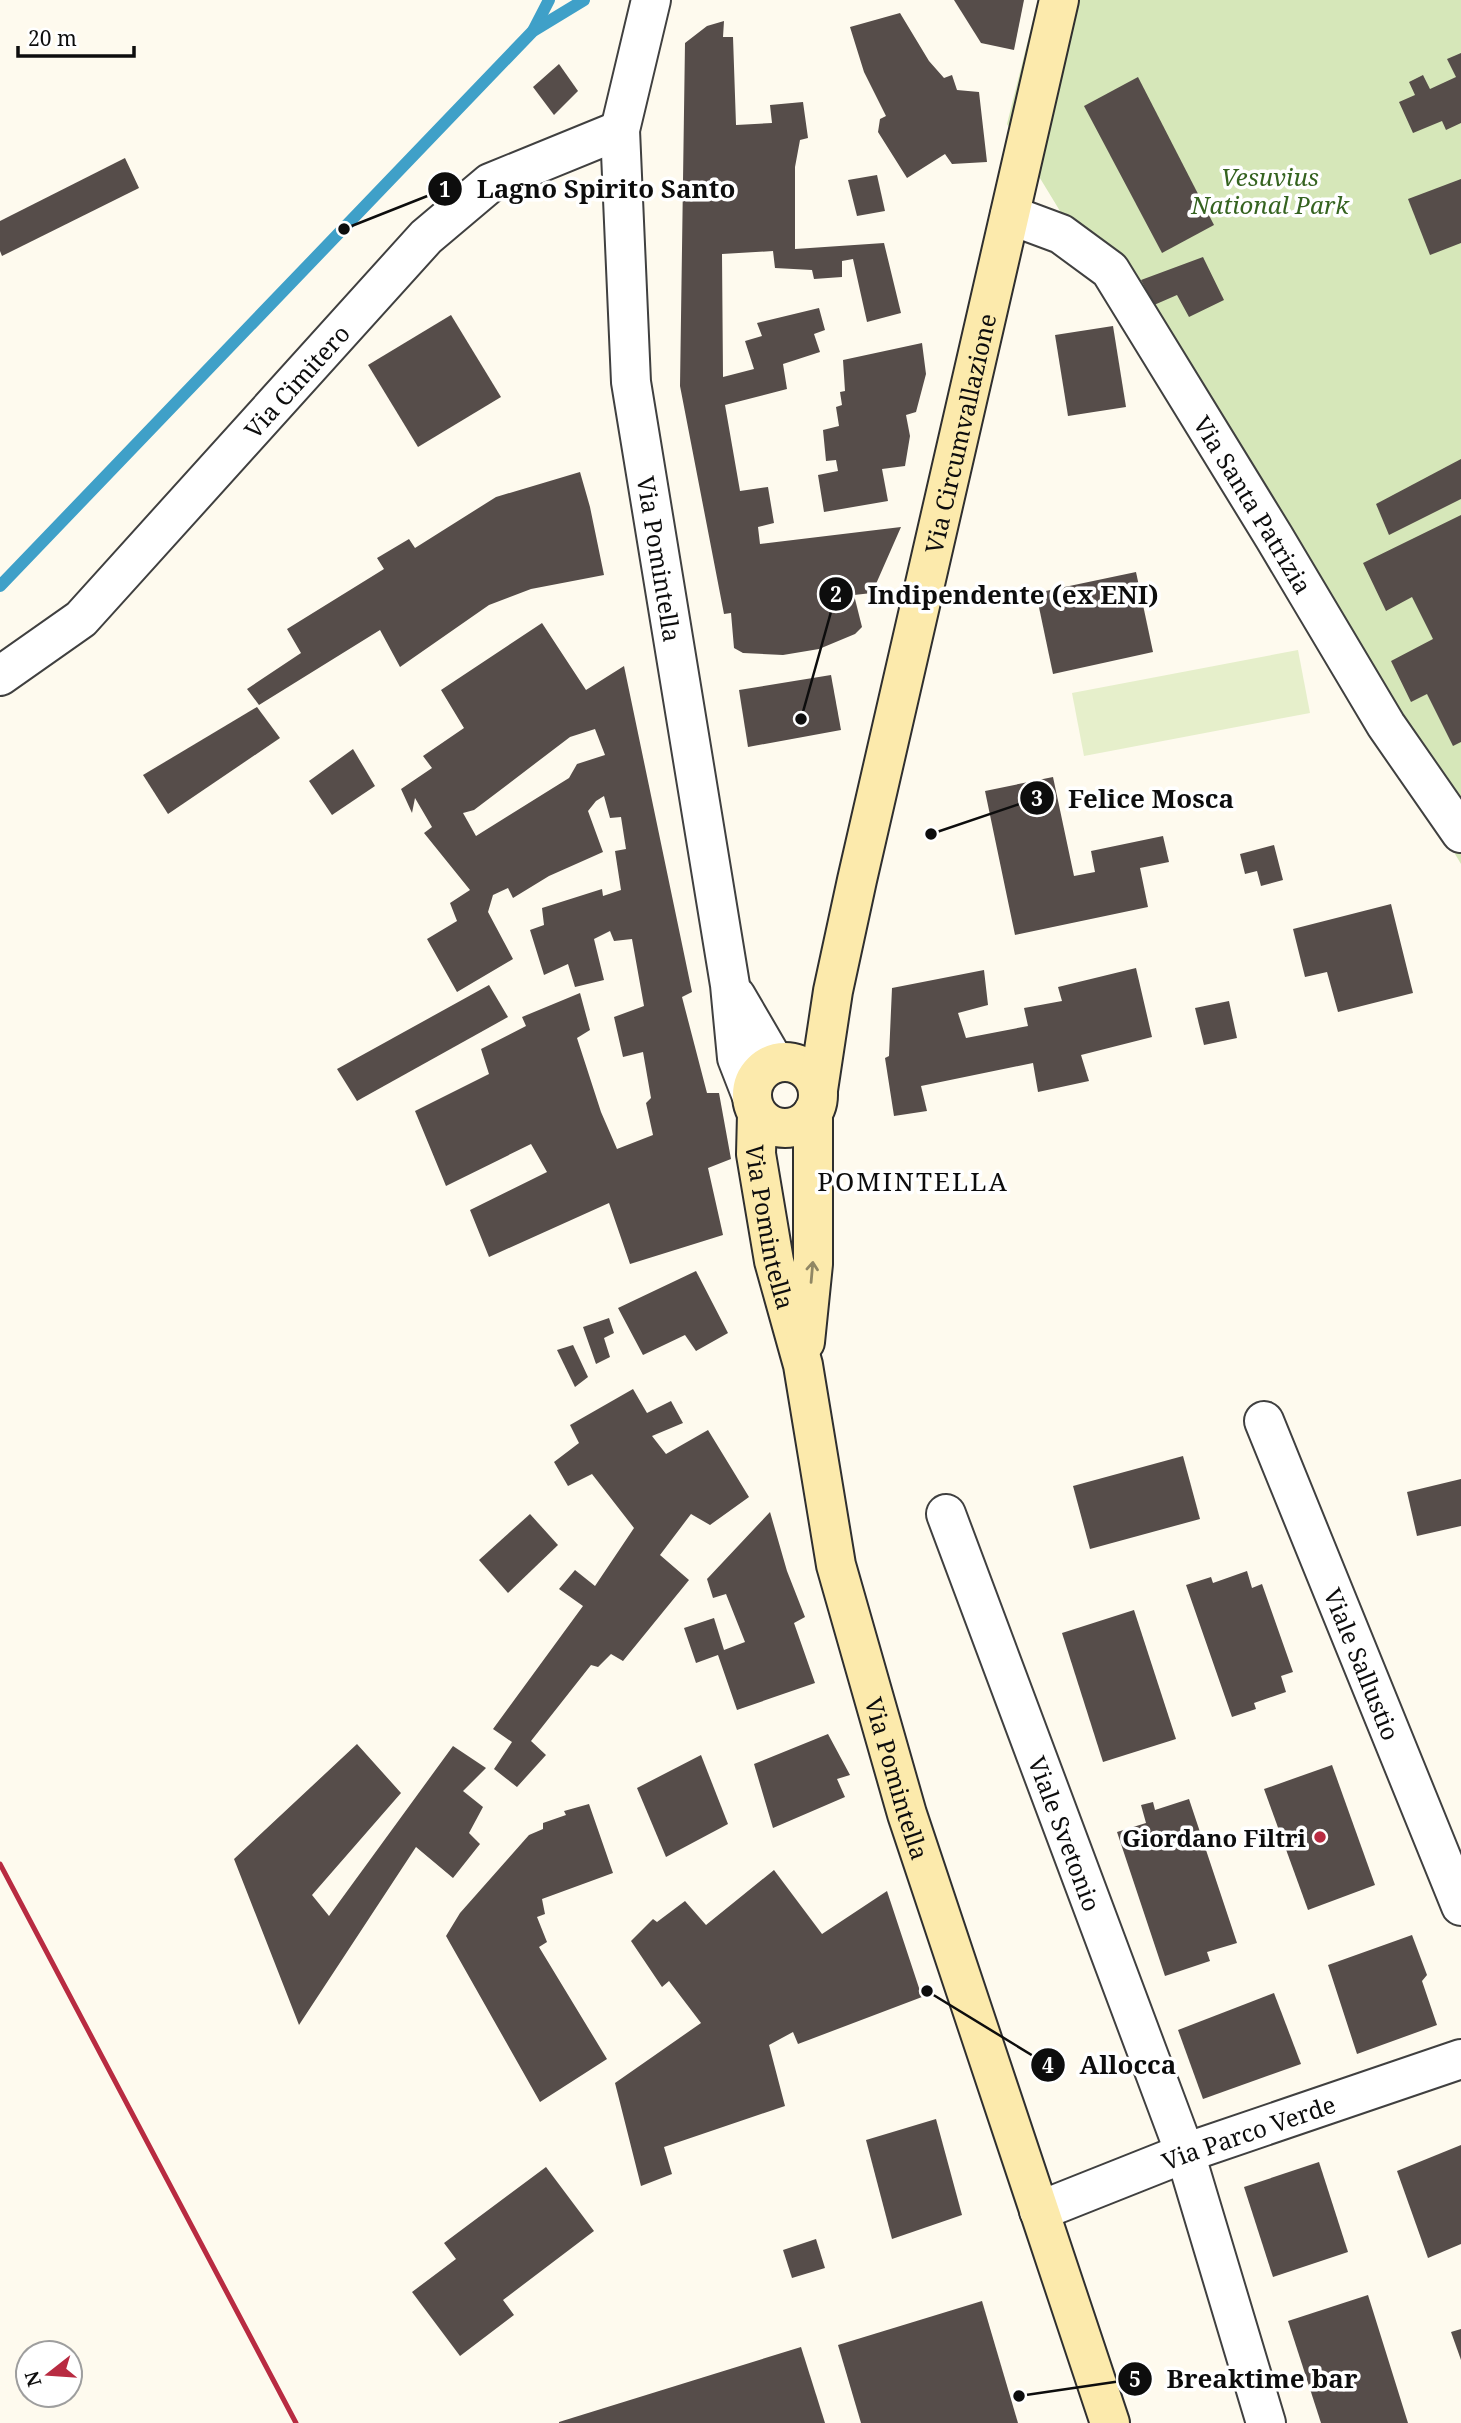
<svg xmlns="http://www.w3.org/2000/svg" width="1461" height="2423" viewBox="0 0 1461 2423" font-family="'Noto Serif',serif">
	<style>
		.green { fill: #d6e7b9 }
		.pitch { fill: #e6efcb }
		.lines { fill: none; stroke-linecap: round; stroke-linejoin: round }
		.stream { stroke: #3fa0c8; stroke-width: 12 }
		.building { fill: #564d4a; fill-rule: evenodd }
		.minor-casing { stroke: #404040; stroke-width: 42 }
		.tertiary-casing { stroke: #404040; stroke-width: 42 }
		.secondary-casing { stroke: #2f2f2f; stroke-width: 42 }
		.minor { stroke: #fff; stroke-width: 38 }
		.tertiary { stroke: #fff; stroke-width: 38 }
		.secondary { stroke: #fceaac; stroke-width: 38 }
		.rail { stroke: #b82b41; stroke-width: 5 }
		.oneway { stroke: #908764 }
		.poi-dot { fill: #b82b41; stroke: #fff; stroke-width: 2.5 }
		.labels { text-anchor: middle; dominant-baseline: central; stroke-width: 7; stroke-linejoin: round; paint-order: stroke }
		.park-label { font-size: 24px; font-style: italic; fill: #356320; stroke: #fff }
		.street-label { font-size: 24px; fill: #0d0d0d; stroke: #fff }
		.poi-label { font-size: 24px; font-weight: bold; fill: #0d0d0d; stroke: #fff; text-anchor: end }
		.neighbourhood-label { font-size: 26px; letter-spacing: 2px; fill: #0d0d0d; stroke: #fff }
		.leader { fill: none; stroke: #0d0d0d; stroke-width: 2.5 }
		.callout-dot { fill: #0d0d0d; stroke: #fff; stroke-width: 2.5 }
		.mark-label { font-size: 21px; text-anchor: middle; font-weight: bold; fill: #fff }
		.callout-label { font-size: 26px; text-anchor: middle; font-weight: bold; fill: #0d0d0d; stroke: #fff; stroke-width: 7; stroke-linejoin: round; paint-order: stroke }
	</style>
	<rect width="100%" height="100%" fill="#fefaee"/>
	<polygon class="green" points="1038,0 1461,0 1461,864 1275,553 1102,280 1007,124"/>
	<polygon class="pitch" points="1298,650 1310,713 1084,756 1072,693"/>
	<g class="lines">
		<g class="stream">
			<polyline points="533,31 549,0"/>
			<polyline points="0,586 533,31 584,0"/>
		</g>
	</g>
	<g class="building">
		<polygon points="954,0 1024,0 1014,50 981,43"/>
		<polygon points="900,13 929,61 944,78 952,75 957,90 979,92 987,162 952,164 945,154 907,178 878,132 880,119 886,116 864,72 850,27"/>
		<polygon points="724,21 723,37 733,37 736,125 772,123 770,105 803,102 808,138 800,140 795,167 795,249 884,243 901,313 867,322 853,259 842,261 842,277 814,279 812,270 775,268 773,251 722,254 723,377 754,369 745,341 762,336 757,323 819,308 825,330 814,334 820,352 783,364 787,389 725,405 740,491 768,487 774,523 758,527 760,544 901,527 872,593 854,595 862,627 855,634 819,649 783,655 743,653 734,648 731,613 724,614 680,386 685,43 707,26"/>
		<polygon points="1461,53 1461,123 1446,130 1442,121 1413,133 1399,102 1415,95 1409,82 1423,75 1430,89 1456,77 1447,59"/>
		<polygon points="559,64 578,91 554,115 533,87"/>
		<polygon points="1138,77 1214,225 1162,253 1084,106"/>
		<polygon points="125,158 139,188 2,256 0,251 0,221"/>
		<polygon points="877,175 885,211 857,216 848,180"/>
		<polygon points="1461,179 1461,243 1430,255 1408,199"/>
		<polygon points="1203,257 1224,300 1189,317 1177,295 1154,305 1141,280"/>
		<polygon points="451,315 501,397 418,447 368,365"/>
		<polygon points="1113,326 1126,407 1068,416 1055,335"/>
		<polygon points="922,343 926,374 916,412 906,415 910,436 905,466 882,469 888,501 824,512 818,475 838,471 836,460 826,461 823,430 839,426 836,407 842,405 840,392 845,391 843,360"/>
		<polygon points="1461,459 1461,499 1389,535 1376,504"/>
		<polygon points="580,472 590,507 604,575 531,589 489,605 400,667 380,630 259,705 247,689 301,653 287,629 384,569 377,558 409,539 415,548 496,497"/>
		<polygon points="1461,515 1461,742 1453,746 1427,694 1411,702 1391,661 1433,639 1412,597 1386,611 1363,563"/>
		<polygon points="1136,572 1153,652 1053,674 1036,593"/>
		<path d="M542,623L586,690L624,666L692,992L682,997L707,1093H719L731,1159L708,1168L723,1235L630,1264L609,1203L489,1257L470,1210L547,1172L531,1144L446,1186L415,1111L489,1074L481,1049L526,1026L522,1017L580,993L590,1030L577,1038L601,1112L617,1149L653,1135L646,1103L651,1098L643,1052L623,1057L614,1017L644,1006L632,939L614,941L610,931L594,939L604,980L575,987L568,964L544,975L530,930L544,925L542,908L602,889L603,896L621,890L615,851L626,849L621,817L610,818L604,796L596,801L588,811L603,852L549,876L513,898L508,888L493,895L488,912L513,959L457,992L427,939L457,921L450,903L470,890L424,833L432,827L415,798L412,813L401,789L432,768L423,756L464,728L441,690ZM595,729L605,755L577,764L569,778L476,836L463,813L474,810L570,737Z"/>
		<polygon points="831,675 841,730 748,747 739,690"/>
		<polygon points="257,707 280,738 168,814 143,775"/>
		<polygon points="353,749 375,786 332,815 309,781"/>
		<polygon points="1053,777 1074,876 1095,872 1091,851 1163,836 1169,862 1140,868 1148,907 1015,935 985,791"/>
		<polygon points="1274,845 1283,880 1261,886 1257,871 1245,874 1240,854"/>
		<polygon points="1391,904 1413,993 1338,1012 1327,972 1305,977 1293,929"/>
		<polygon points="1136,968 1152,1037 1081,1055 1089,1081 1038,1092 1033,1063 921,1086 927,1111 894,1116 885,1058 889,1056 892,988 984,970 988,1005 958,1013 966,1038 1028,1026 1024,1008 1062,1001 1058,987"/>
		<polygon points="489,985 508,1017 357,1101 337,1069"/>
		<polygon points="1229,1001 1237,1038 1204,1045 1195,1008"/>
		<polygon points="696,1271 728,1333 696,1351 685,1335 643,1355 618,1308"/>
		<polygon points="609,1318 614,1333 604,1338 610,1357 596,1364 583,1327"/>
		<polygon points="573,1345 588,1377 575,1387 557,1350"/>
		<polygon points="633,1389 647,1413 671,1401 683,1423 652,1436 666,1454 708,1430 749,1497 710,1525 691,1514 660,1555 689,1580 623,1661 611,1654 598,1667 591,1665 531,1741 546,1755 517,1787 494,1769 512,1742 493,1729 583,1606 559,1589 575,1570 595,1586 634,1528 592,1474 568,1486 554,1462 579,1443 570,1425"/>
		<polygon points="1183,1456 1200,1519 1090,1549 1073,1486"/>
		<polygon points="1461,1479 1461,1526 1417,1536 1407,1492"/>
		<polygon points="770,1512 787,1571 805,1617 794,1623 815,1683 737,1710 718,1655 696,1663 684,1628 714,1618 724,1650 745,1642 726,1594 713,1598 707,1579"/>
		<polygon points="530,1514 558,1545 508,1593 479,1560"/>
		<polygon points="1247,1571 1252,1588 1262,1584 1293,1672 1281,1676 1286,1692 1254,1703 1256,1709 1232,1717 1186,1585 1211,1577 1213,1583"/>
		<polygon points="1134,1610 1176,1739 1103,1762 1062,1633"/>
		<polygon points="828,1734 850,1775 837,1779 845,1797 773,1828 754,1764"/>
		<polygon points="357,1744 401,1793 312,1895 329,1916 453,1746 486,1768 463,1791 483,1807 469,1833 480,1844 453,1878 416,1847 299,2025 234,1859"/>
		<polygon points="701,1755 728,1824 666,1857 637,1788"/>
		<polygon points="1332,1765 1375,1885 1308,1910 1264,1789"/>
		<polygon points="1189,1799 1237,1943 1207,1952 1210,1961 1165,1976 1117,1832 1146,1823 1141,1805 1153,1802 1155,1810"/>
		<polygon points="589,1804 613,1873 542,1899 545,1914 537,1917 547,1942 539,1947 607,2059 540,2102 446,1936 460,1913 529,1835 543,1829 543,1823 566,1815 564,1811"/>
		<polygon points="774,1870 822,1934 887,1891 922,1997 798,2044 793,2032 769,2045 785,2106 664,2147 672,2174 641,2186 615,2083 701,2023 669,1981 662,1987 631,1941 653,1919 657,1922 685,1901 706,1925"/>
		<polygon points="1412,1935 1427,1975 1422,1981 1437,2025 1357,2054 1328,1965"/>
		<polygon points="1274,1993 1301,2064 1203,2099 1178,2030"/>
		<polygon points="936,2119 962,2215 892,2239 866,2140"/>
		<polygon points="1461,2145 1461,2244 1428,2258 1397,2171"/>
		<polygon points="1319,2162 1348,2252 1273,2277 1244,2187"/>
		<polygon points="546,2167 594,2231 503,2300 514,2315 460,2356 412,2292 456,2259 444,2243"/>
		<polygon points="816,2239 825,2268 792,2278 783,2250"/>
		<polygon points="1368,2295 1408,2423 1321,2423 1288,2321"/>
		<polygon points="982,2301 1018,2423 861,2423 838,2345"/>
		<polygon points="1461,2329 1461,2360 1451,2332"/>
		<polygon points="801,2347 825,2423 559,2423 559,2422"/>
	</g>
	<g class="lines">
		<g class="minor-casing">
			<g id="minor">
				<path id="s1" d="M1010,215L1061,234L1110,270L1274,537L1386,725L1461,833"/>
				<path id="s2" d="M0,676L81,619L426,237L490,183L620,130"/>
				<path id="s3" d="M1264,1421L1461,1906"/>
				<path id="s4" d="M946,1514L1185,2153L1266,2423"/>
				<path id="s5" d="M1039,2211L1185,2153L1461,2059"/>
			</g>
		</g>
		<g class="tertiary-casing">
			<g id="tertiary">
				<path id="s6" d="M651,0L620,130L631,382L730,985L737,1058L751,1094"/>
				<polyline points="736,996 775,1063"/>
			</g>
		</g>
		<g class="secondary-casing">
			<g id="secondary">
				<circle cx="785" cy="1095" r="33"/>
				<path id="s7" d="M818,1090L833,991L857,880L1059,0"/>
				<path id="s8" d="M757,1114L756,1154L774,1261L803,1365L836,1565L907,1814L1110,2423"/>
				<polyline points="805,1342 813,1264 813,1112"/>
			</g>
		</g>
		<use href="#minor" class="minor"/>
		<use href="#tertiary" class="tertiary"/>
		<use href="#secondary" class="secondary"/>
		<polyline class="rail" points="0,1864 296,2423"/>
	</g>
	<defs><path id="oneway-shaft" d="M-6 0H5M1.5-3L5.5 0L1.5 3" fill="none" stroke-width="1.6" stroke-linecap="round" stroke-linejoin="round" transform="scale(1.75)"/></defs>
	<use class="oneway" href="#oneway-shaft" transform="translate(812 1272) rotate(-85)"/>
	<circle class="poi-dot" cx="1320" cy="1837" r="7"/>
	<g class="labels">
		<g class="park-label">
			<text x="1270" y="176">Vesuvius<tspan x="1270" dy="28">National Park</tspan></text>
		</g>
		<g class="street-label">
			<text stroke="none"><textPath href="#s2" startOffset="420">Via Cimitero</textPath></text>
			<text stroke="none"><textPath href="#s7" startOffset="672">Via Circumvallazione</textPath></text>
			<text stroke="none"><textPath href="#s1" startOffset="390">Via Santa Patrizia</textPath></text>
			<text stroke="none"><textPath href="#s6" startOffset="565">Via Pomintella</textPath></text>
			<text stroke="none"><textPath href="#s8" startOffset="114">Via Pomintella</textPath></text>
			<text stroke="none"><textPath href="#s3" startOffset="262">Viale Sallustio</textPath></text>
			<text stroke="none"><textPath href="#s8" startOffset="681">Via Pomintella</textPath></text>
			<text stroke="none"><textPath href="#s4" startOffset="341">Viale Svetonio</textPath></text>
			<text stroke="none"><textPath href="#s5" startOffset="224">Via Parco Verde</textPath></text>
		</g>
		<g class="poi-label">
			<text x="1306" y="1837">Giordano Filtri</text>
		</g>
		<g class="neighbourhood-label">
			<text x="913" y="1181">POMINTELLA</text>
		</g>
	</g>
	<path class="leader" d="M344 229L445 189M801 719L836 594M931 834L1037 798M927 1991L1048 2065M1019 2396L1135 2379"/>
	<g class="callout-dot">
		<circle cx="344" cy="229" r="7"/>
		<circle cx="801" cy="719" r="7"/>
		<circle cx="931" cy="834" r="7"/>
		<circle cx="927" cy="1991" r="7"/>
		<circle cx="1019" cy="2396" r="7"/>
		<circle cx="445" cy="189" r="18"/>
		<circle cx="836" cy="594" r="18"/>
		<circle cx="1037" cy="798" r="18"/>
		<circle cx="1048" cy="2065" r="18"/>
		<circle cx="1135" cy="2379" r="18"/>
	</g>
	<g class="mark-label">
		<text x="445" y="197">1</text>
		<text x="836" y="602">2</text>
		<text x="1037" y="806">3</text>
		<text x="1048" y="2073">4</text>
		<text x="1135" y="2387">5</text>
	</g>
	<g class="callout-label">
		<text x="606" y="198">Lagno Spirito Santo</text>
		<text x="1013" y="604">Indipendente (ex ENI)</text>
		<text x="1151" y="808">Felice Mosca</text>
		<text x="1128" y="2074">Allocca</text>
		<text x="1262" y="2388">Breaktime bar</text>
	</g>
	<g transform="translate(49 2374) rotate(253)"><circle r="33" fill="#ffffff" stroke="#9e9e9e" stroke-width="2"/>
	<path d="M0-5L12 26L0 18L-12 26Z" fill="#b82b41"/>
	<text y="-10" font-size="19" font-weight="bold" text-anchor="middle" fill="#0d0d0d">N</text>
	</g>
	<path d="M18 46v10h116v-10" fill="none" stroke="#0d0d0d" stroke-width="3.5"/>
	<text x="28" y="46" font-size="21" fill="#0d0d0d" stroke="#ffffff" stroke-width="5" paint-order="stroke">20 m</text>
</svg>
